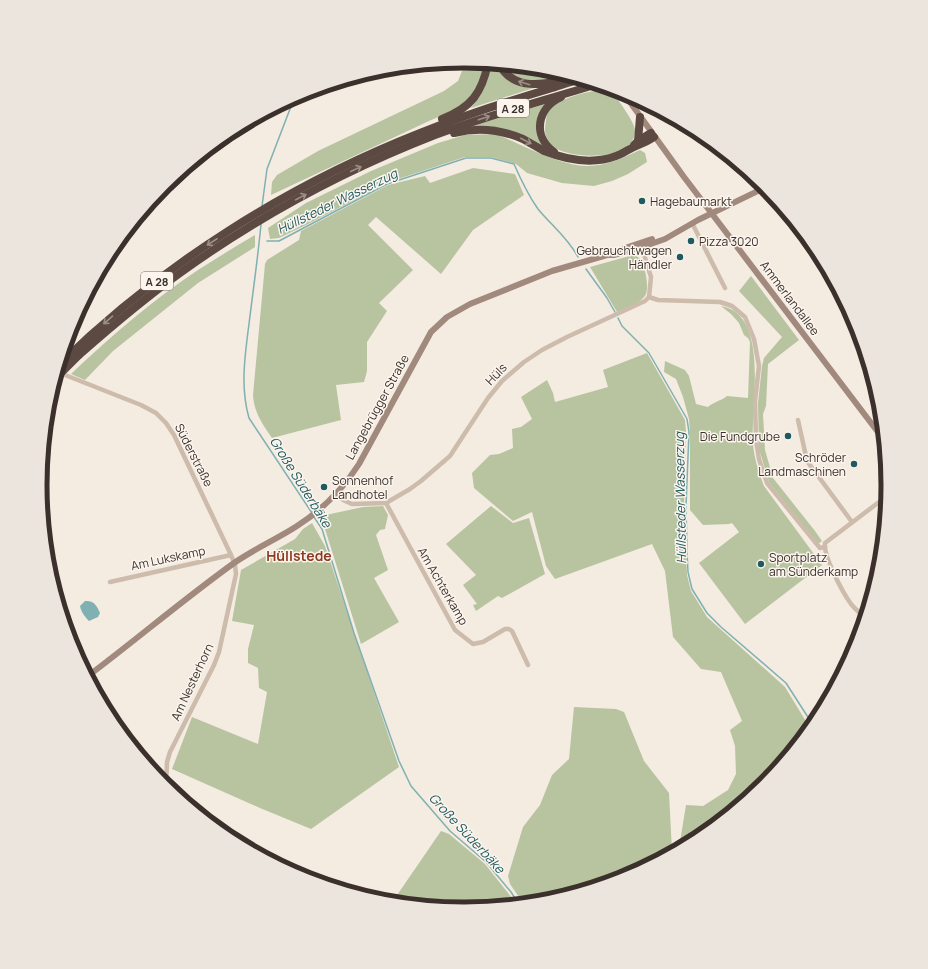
<svg xmlns="http://www.w3.org/2000/svg" width="928" height="969" viewBox="0 0 928 969" font-family="Manrope,sans-serif">
	<style>
		.green { fill: #b8c4a0 }
		.water { fill: #7fb0b2 }
		.lines { fill: none; stroke-linecap: round; stroke-linejoin: round }
		.stream { stroke: #7fb0b2; stroke-width: 1.5 }
		.street { stroke: #cdbbac; stroke-width: 4.5 }
		.secondary { stroke: #a18a7d; stroke-width: 6 }
		.highway { stroke: #5c4a42; stroke-width: 8 }
		.highway-bridge { stroke: #5c4a42; stroke-width: 8 }
		.oneway { stroke: #9c8e87 }
		.poi-dot { fill: #1f5a5e; stroke: #fbf5ee; stroke-width: 1.5 }
		.labels { text-anchor: middle; dominant-baseline: central; stroke-width: 3; stroke-linejoin: round; paint-order: stroke }
		.shield { fill: #fbf5ee; stroke: #756b66; stroke-width: 1 }
		.shield-label { font-size: 11px; font-weight: bold; fill: #3b302b }
		.poi-label { font-size: 12px; fill: #3b302b; stroke: #fbf5ee; text-anchor: start }
		.street-label { font-size: 12px; fill: #3b302b; stroke: #fbf5ee }
		.water-label { font-size: 13px; font-style: italic; fill: #1f5a5e; stroke: #fbf5ee }
		.quarter-label { font-size: 14px; font-weight: bold; fill: #8c3b22; stroke: #fbf5ee }
		.rim { fill: none; stroke: #3b302b; stroke-width: 5 }
	</style>
	<rect width="100%" height="100%" fill="#f4ebe1"/>
	<g class="green">
		<path d="M466,61L485,63C478,99 461,108 429,121L271,195L272,182L277,175L318,151L444,91L458,81Z"/>
		<polygon points="491,63 497,64 534,88 471,108 480,95"/>
		<path d="M504,64L547,69L568,75C545,81 519,88 504,64Z"/>
		<path d="M610,88C615,96 635,122 635,130C636,162 570,160 552,146C546,140 545,134 545,127C546,123 546,118 547,114C555,97 592,91 610,88Z"/>
		<polygon points="548,103 541,111 547,149 473,126"/>
		<path d="M496,134C520,144 563,167 588,166C607,166 624,157 640,150L645,153L647,162L628,174L612,181L594,186L562,183L527,173L516,164L491,157H465L389,182L306,225L279,238L270,239L268,228L306,203L371,171L438,143L465,135Z"/>
		<path d="M473,168L515,174L524,195L473,230L441,274L376,217L368,225L413,270L379,303L387,311L367,342V371L364,382L336,385L341,420L272,438C262,424 254,412 253,395L265,264L267,260L299,240L301,231L388,185L425,176L430,183Z"/>
		<path d="M255,235V247L198,283L113,351L85,380L71,374C111,336 153,300 198,270C217,258 236,246 255,235Z"/>
		<path d="M633,255C636,256 639,257 641,260C645,267 650,289 645,296C639,304 626,308 617,312L590,267Z"/>
		<polygon points="751,276 799,340 768,364 766,406 763,414 765,450 773,478 815,531 822,541 818,544 769,482 759,449 758,403 762,366 764,358 782,337 739,291"/>
		<path d="M721,306C771,314 750,409 753,444C754,458 759,473 764,486L822,565L745,624L699,563L739,532L732,523L729,524L703,525L690,510V432L689,419L683,397L676,379L664,372L665,361L685,370L689,376L696,404L708,407C713,402 721,401 727,396L748,398L750,342L748,338L744,335L739,323L731,314Z"/>
		<polygon points="647,353 685,420 686,432 684,506 687,575 691,591 707,617 785,687 810,728 764,784 699,837 679,848 686,805 703,806 728,790 736,774 735,746 730,730 742,721 721,672 701,669 673,637 665,571 652,544 555,579 546,566 532,512 513,521 474,488 472,473 490,455 499,454 513,448 512,429 521,427 532,419 521,397 547,380 553,393 555,402 608,387 603,370"/>
		<polygon points="383,506 388,515 385,529 380,530 376,535 388,570 374,578 399,622 361,644 321,516 363,507"/>
		<polygon points="491,506 513,523 529,518 545,574 502,598 498,596 476,611 473,605 477,604 463,585 476,575 446,544"/>
		<polygon points="312,523 325,546 399,767 311,829 260,808 172,769 192,717 258,744 267,692 259,688 258,668 248,663 248,649 254,625 232,621 241,570 295,539 303,529"/>
		<polygon points="574,707 616,709 624,712 644,761 669,793 672,852 626,876 546,900 523,903 510,884 508,876 523,827 540,805 552,775 569,759"/>
		<polygon points="441,831 449,834 485,864 516,903 464,908 393,901"/>
	</g>
	<path class="water" d="M85,601C94,600 97,606 100,613L98,617L89,621C85,617 81,612 80,606Z"/>
	<g class="lines">
		<g class="stream">
			<polyline points="262,206 267,169 295,96"/>
			<path d="M261,224C258,257 253,291 249,324C245,355 240,387 249,418L312,513"/>
			<path d="M267,241H279L387,184L466,158H491L514,164C521,180 528,195 538,209C551,225 568,238 578,257"/>
			<polyline points="586,269 607,298 615,312"/>
			<polyline points="618,318 622,326 649,353 687,419 689,432 686,506 687,552 688,572 692,589 707,613 721,627 786,683 813,725"/>
			<polyline points="314,517 322,529 354,633 399,761 411,786 450,831 486,862 511,892 518,903"/>
		</g>
		<g class="street">
			<polyline points="692,223 725,288"/>
			<polyline points="649,297 658,300 720,302 732,306 745,317 754,339 759,366 755,401 756,440 759,459 767,483 820,548 825,547"/>
			<polyline points="76,315 83,305 87,295"/>
			<polyline points="60,373 141,405 156,413 166,423 174,435 231,555 235,565 236,574 219,652 214,665 170,752 167,762 166,786"/>
			<polyline points="798,420 807,461 852,522"/>
			<polyline points="337,494 343,500 352,504 386,503 410,489 421,481 450,456 488,398 502,381 524,362 542,350 567,337 645,301 649,297 651,277 641,245"/>
			<polyline points="386,503 455,630 473,644 483,642 505,629 509,629 512,631 528,665"/>
			<polyline points="110,582 231,555"/>
			<path d="M865,618C860,613 855,609 851,604C843,593 823,556 825,543L887,496"/>
		</g>
		<g class="secondary">
			<polyline points="622,91 684,177 884,440"/>
			<polyline points="625,248 652,239"/>
			<path d="M88,676C137,639 184,599 234,563C254,549 277,539 297,526C322,510 343,489 359,464L431,332L447,317L470,304L552,271L607,255H614L642,247L665,239L698,220L766,187"/>
		</g>
		<g class="highway">
			<path d="M499,64C512,88 536,86 559,81"/>
			<path d="M442,119C471,108 482,93 488,63"/>
			<path d="M454,133C478,127 500,129 523,139C530,143 537,147 544,151C567,160 592,165 616,156C622,154 627,150 632,148C640,144 647,142 654,137"/>
			<polyline points="638,141 640,117"/>
			<polyline points="634,145 638,141 651,133"/>
			<path d="M554,152C532,136 537,108 561,97"/>
			<path d="M79,355C112,326 145,298 180,273C259,216 345,170 435,135C489,115 543,101 597,84"/>
			<path d="M60,364C162,264 288,185 420,133C462,116 505,102 549,89C559,86 570,82 581,79"/>
		</g>
		<polyline class="highway-bridge" points="55,379 79,355"/>
	</g>
	<defs><path id="oneway-shaft" d="M-6 0H5M1.5-3L5.5 0L1.5 3" fill="none" stroke-width="1.6" stroke-linecap="round" stroke-linejoin="round"/></defs>
	<g class="oneway">
		<use href="#oneway-shaft" transform="translate(524 83) rotate(-163)"/>
		<use href="#oneway-shaft" transform="translate(484 118) rotate(-18)"/>
		<use href="#oneway-shaft" transform="translate(526 141) rotate(27)"/>
		<use href="#oneway-shaft" transform="translate(356 169) rotate(-25)"/>
		<use href="#oneway-shaft" transform="translate(301 197) rotate(-28)"/>
		<use href="#oneway-shaft" transform="translate(212 242) rotate(147)"/>
		<use href="#oneway-shaft" transform="translate(108 320) rotate(139)"/>
	</g>
	<g class="poi-dot">
		<circle cx="642" cy="201" r="4"/>
		<circle cx="691" cy="241" r="4"/>
		<circle cx="680" cy="257" r="4"/>
		<circle cx="788" cy="436" r="4"/>
		<circle cx="854" cy="464" r="4"/>
		<circle cx="324" cy="487" r="4"/>
		<circle cx="761" cy="564" r="4"/>
	</g>
	<g class="labels">
		<g class="shield">
			<rect x="497" y="99" width="32" height="18" rx="3"/>
			<rect x="141" y="272" width="32" height="18" rx="3"/>
		</g>
		<g class="shield-label">
			<text x="513" y="108">A 28</text>
			<text x="157" y="281">A 28</text>
		</g>
		<g class="poi-label">
			<text x="650" y="201">Hagebaumarkt</text>
			<text x="699" y="241">Pizza 3020</text>
			<text x="672" y="250" text-anchor="end">Gebrauchtwagen<tspan x="672" dy="14">Händler</tspan></text>
			<text x="780" y="436" text-anchor="end">Die Fundgrube</text>
			<text x="846" y="457" text-anchor="end">Schröder<tspan x="846" dy="14">Landmaschinen</tspan></text>
			<text x="332" y="480">Sonnenhof<tspan x="332" dy="14">Landhotel</tspan></text>
			<text x="769" y="557">Sportplatz<tspan x="769" dy="14">am Sünderkamp</tspan></text>
		</g>
		<g class="street-label">
			<text transform="translate(790 298) rotate(53)">Ammerlandallee</text>
			<text transform="translate(496 374) rotate(-46)">Hüls</text>
			<text transform="translate(377 407) rotate(-61)">Langebrügger Straße</text>
			<text transform="translate(194 455) rotate(63)">Süderstraße</text>
			<text transform="translate(168 558) rotate(-12)">Am Lukskamp</text>
			<text transform="translate(443 586) rotate(60)">Am Achterkamp</text>
			<text transform="translate(192 682) rotate(-65)">Am Nesterhorn</text>
		</g>
		<g class="water-label">
			<text transform="translate(337 201) rotate(-26)">Hüllsteder Wasserzug</text>
			<text transform="translate(301 482) rotate(58)">Große Süderbäke</text>
			<text transform="translate(680 498) rotate(-91)">Hüllsteder Wasserzug</text>
			<text transform="translate(467 833) rotate(47)">Große Süderbäke</text>
		</g>
		<g class="quarter-label">
			<text x="299" y="555">Hüllstede</text>
		</g>
	</g>
	<path d="M0 0H928V969H0ZM47 485a417 417 0 1 1 834 0a417 417 0 1 1-834 0Z" fill="#ece5de" fill-rule="evenodd"/>
	<path class="rim" d="M47 485a417 417 0 1 1 834 0a417 417 0 1 1-834 0Z"/>
</svg>
